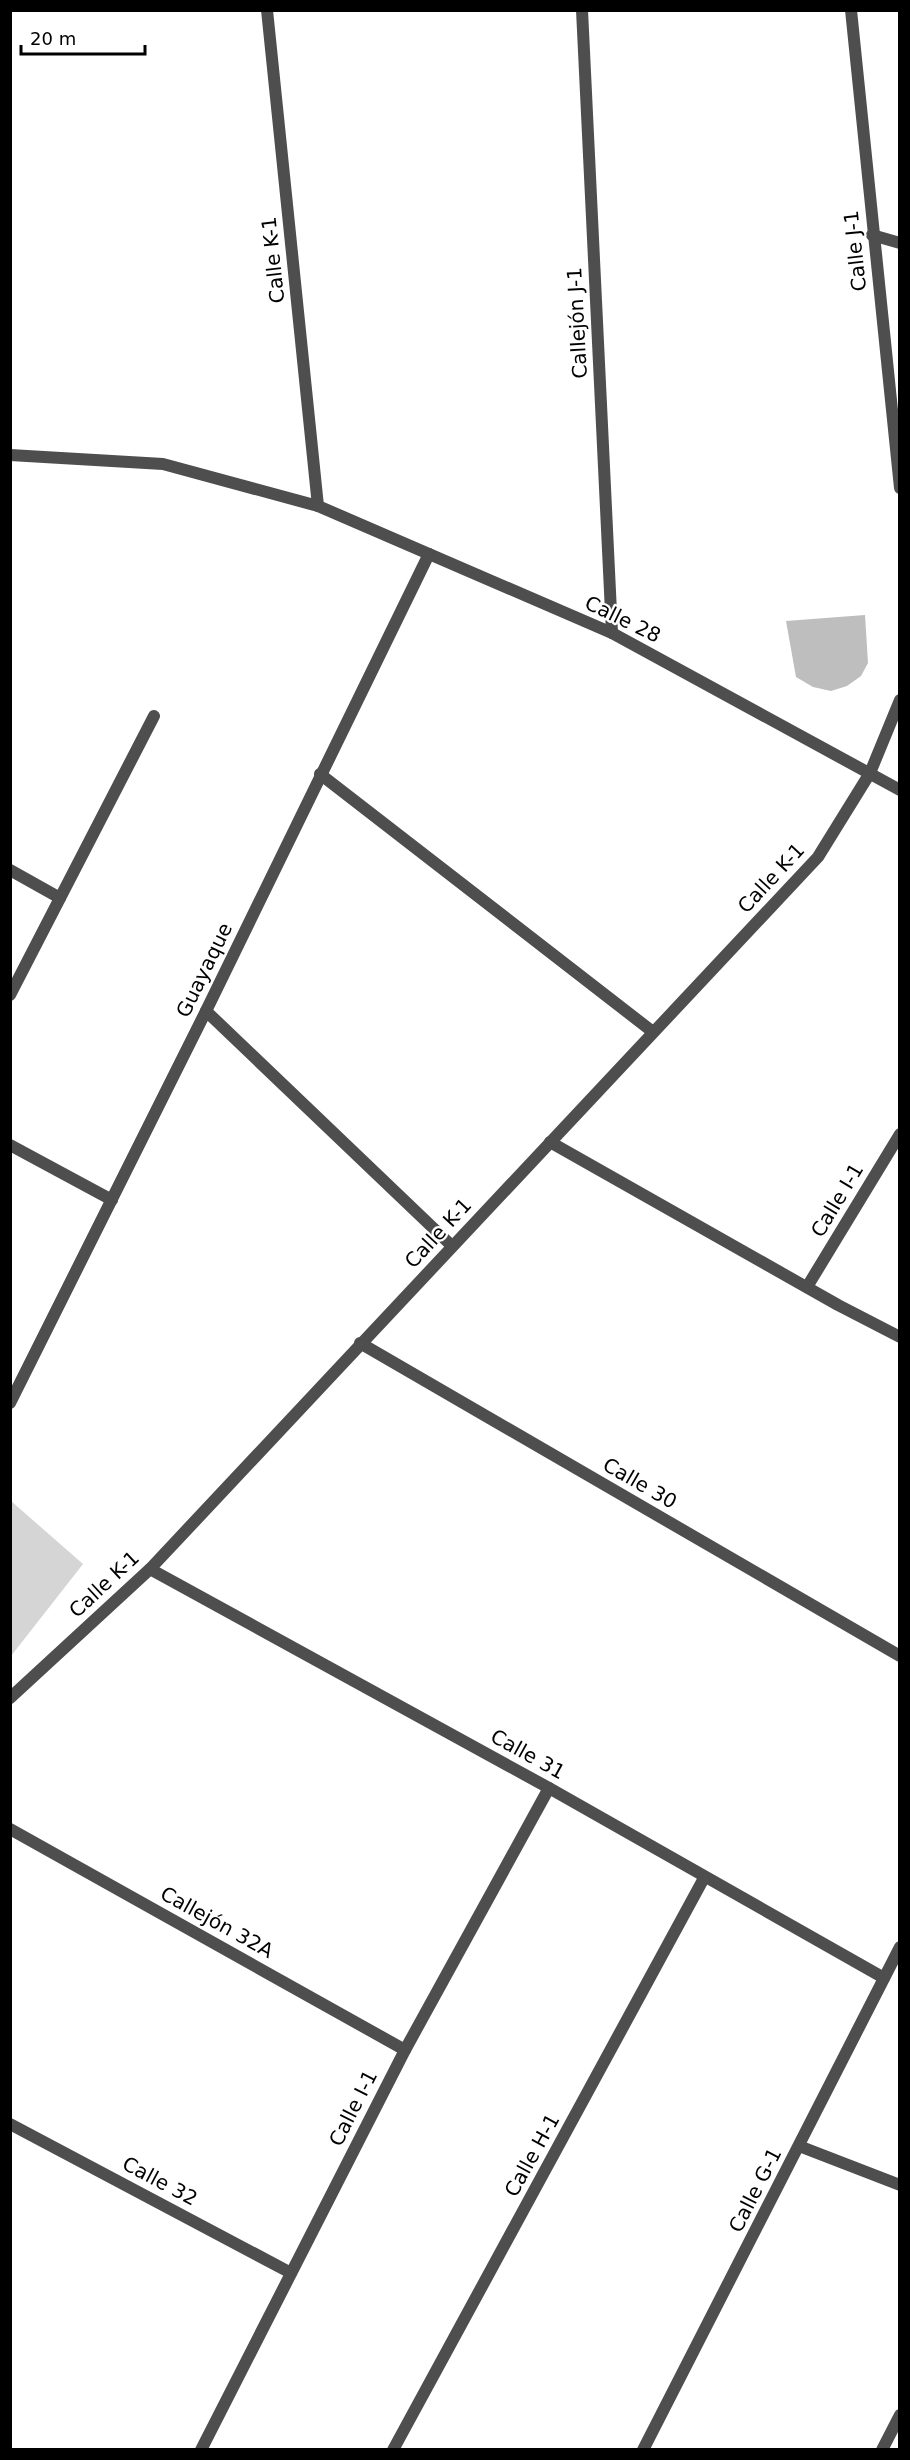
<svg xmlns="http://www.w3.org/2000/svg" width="910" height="2460" viewBox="0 0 910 2460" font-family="'DejaVu Sans',sans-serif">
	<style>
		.green { fill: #d5d5d5 }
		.building { fill: #bebebe }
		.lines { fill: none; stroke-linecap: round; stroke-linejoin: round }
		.street { stroke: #4e4e4e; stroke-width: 12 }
		.labels { text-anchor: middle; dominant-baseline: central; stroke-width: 4.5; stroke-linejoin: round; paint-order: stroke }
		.street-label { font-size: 20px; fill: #000; stroke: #fff }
	</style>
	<rect width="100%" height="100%" fill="#fff"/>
	<polygon class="green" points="11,1501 83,1564 11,1656"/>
	<polygon class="building" points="865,615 868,663 861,676 847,686 831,691 813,687 796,677 786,621"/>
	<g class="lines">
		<g class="street">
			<polyline points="267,10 318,506"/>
			<polyline points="582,10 612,633"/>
			<polyline points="851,10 900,488"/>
			<polyline points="872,235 900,243"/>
			<polyline points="10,455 163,464 318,506 612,633 900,790"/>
			<polyline points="320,774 653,1032"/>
			<polyline points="10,870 60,898"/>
			<polyline points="10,995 154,716"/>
			<polyline points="206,1011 452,1246"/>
			<polyline points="550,1142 838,1305 900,1337"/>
			<polyline points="10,1145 112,1200"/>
			<polyline points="807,1287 900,1134"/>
			<polyline points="360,1343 900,1656"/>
			<polyline points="10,1403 206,1011 429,554"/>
			<polyline points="150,1569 549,1788 884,1978"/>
			<polyline points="10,1698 150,1569 818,857 870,773 900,700"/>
			<polyline points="10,1829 405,2050"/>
			<polyline points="10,2124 291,2273"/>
			<polyline points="799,2146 900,2185"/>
			<polyline points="201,2450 405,2050 549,1788"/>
			<polyline points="393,2450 704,1878"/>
			<polyline points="643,2450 900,1947"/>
			<polyline points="882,2450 900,2415"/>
		</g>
	</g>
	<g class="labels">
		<g class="street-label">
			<text transform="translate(855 251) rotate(-96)">Calle J-1</text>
			<text transform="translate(273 260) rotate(-96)">Calle K-1</text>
			<text transform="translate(577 323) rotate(-93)">Callejón J-1</text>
			<text transform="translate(623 619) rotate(26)">Calle 28</text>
			<text transform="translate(771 878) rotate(-47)">Calle K-1</text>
			<text transform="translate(204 970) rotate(-64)">Guayaque</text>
			<text transform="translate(837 1200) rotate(-59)">Calle I-1</text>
			<text transform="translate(438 1233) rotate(-47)">Calle K-1</text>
			<text transform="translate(640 1483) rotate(30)">Calle 30</text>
			<text transform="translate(104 1584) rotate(-43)">Calle K-1</text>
			<text transform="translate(528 1754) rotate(29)">Calle 31</text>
			<text transform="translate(217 1922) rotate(29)">Callejón 32A</text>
			<text transform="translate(353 2108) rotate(-63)">Calle I-1</text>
			<text transform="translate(532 2155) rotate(-61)">Calle H-1</text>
			<text transform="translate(160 2181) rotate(28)">Calle 32</text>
			<text transform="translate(755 2190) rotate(-63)">Calle G-1</text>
		</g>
	</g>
	<rect width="910" height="2460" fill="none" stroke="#000000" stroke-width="24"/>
	<path d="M21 45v9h124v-9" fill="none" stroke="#000000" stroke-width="3"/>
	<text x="30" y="45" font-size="18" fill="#000000" stroke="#ffffff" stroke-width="4.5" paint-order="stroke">20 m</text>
</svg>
